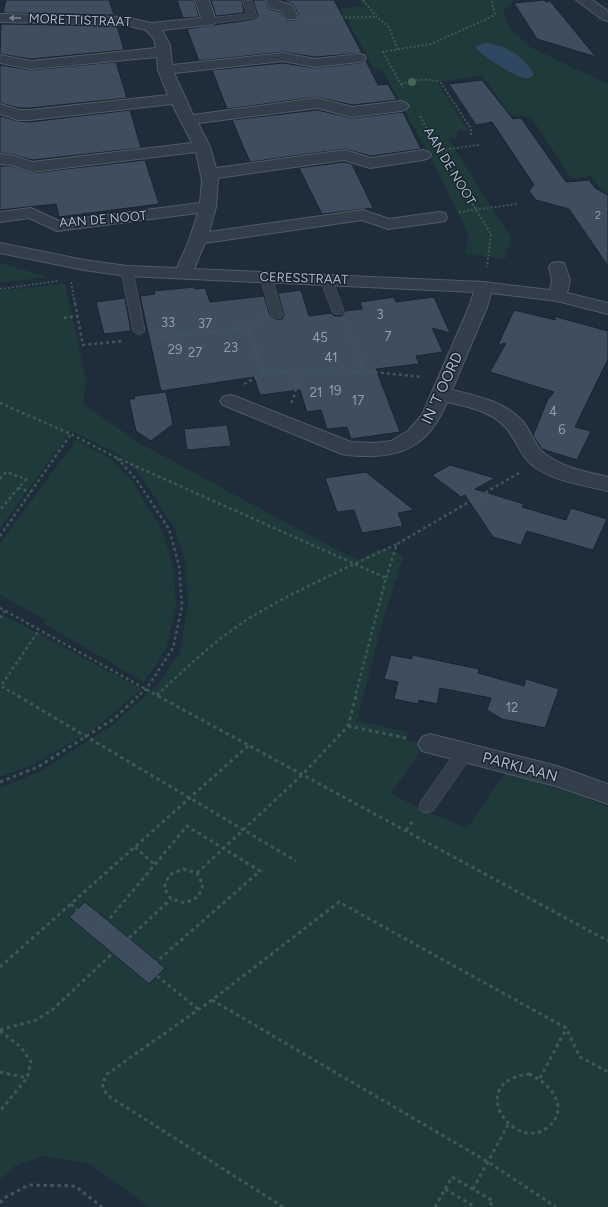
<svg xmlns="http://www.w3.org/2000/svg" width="608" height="1207" viewBox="0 0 608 1207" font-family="Figtree,sans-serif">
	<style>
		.green { fill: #203a3b }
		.water { fill: #2f4761 }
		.building { fill: #3f4e5f; stroke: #1a2531 }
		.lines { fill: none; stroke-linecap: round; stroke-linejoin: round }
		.service-casing { stroke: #505b68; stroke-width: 1 }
		.minor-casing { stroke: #505b68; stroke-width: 2 }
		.path-far2 { stroke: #3e5758; stroke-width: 2; stroke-dasharray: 2 2; stroke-linecap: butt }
		.path-far1 { stroke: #3e5758; stroke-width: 2.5; stroke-dasharray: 3 3; stroke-linecap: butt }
		.path { stroke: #3e5758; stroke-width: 3; stroke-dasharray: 3.5 3.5; stroke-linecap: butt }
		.service { fill: #323e4a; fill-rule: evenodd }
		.minor { fill: #323e4a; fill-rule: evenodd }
		.tree { fill: #446855 }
		.oneway { fill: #76818f }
		.labels { text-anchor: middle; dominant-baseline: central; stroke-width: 3; stroke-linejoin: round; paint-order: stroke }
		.far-number-label { font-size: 11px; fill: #929ead }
		.far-street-label { font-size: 13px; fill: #adb8c7; stroke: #18232f }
		.number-label { font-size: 13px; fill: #929ead }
		.street-label { font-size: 15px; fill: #adb8c7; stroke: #18232f }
	</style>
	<rect width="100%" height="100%" fill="#1f2c3a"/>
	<g class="green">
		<polygon points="359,0 514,0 503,11 510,29 530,47 608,84 608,198 591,176 572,179 531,117 510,115 482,75 437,82 468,130 457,131 458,137 449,140 511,238 505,259 465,254 469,236 434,164 382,69 374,68 347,20 331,20 328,10 364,6"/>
		<polygon points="0,263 48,277 0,283"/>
		<path d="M65,283L86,381L83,404L141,444L337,550L358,560C375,551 386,542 403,557L382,624L357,721L408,732L407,741L425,745L391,793L422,810L467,828L506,772L581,796L608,807V1207H149L90,1164L43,1156L15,1166L0,1180V788L41,771L113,725L158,684L179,655L188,606L186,564L174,527L141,476L118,454L71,431L0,528V291Z"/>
		<polygon points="76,440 111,459 132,481 162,530 173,566 176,605 167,647 144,682 43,623 46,620 0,595 0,544"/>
		<polygon points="0,613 142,689 94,729 34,764 0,777"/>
	</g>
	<path class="water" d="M485,43C504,44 525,57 534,75L527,79C508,73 493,62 477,50L476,46Z"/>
	<g class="building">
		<polygon points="6,0 109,0 114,15 3,13"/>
		<polygon points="177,0 194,0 199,17 183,18"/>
		<polygon points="211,0 242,0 244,13 216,16"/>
		<polygon points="253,0 264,0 269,9 280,12 286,20 296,20 299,15 293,4 281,0 334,0 362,53 315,57 283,52 199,61 187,29 255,19 258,16"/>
		<polygon points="544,0 546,2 550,1 596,57 537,39 514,3"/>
		<polygon points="1,24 117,26 124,50 31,59 0,54"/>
		<polygon points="366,61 378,85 388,84 397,100 352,105 317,97 227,109 212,70 283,63 315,68 359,63"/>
		<polygon points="116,62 127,98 30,108 19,108 0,103 0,65 31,70"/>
		<polygon points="482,80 513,119 521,118 566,182 589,180 595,188 608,195 608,266 569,209 536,200 529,191 534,185 492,122 476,125 449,84"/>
		<polygon points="130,110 141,148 32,160 15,155 0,153 0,116 18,121 30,122"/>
		<polygon points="317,110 352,118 403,112 421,149 371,156 345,149 250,162 232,120"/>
		<polygon points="145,160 159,204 59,217 56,204 0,210 0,166 12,166 31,173"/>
		<polygon points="344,162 352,164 373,208 322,214 299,168"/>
		<polygon points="194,287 195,289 205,288 210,302 264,296 270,315 277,320 282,319 284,315 278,293 301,290 309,316 331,313 334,316 342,316 345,311 362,309 360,302 394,297 396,302 434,297 450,333 432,328 443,352 416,356 419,364 376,369 400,432 351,439 347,427 327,429 321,410 307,412 300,390 260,395 254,377 161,391 140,296 155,294 154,291"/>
		<polygon points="125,298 131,331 104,334 96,302"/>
		<polygon points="514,310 556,320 553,316 608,331 608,359 575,427 591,431 577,460 542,449 533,436 548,399 554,392 490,372 506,343 498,345"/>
		<polygon points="166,392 173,424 151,441 136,431 129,399 135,399 134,396"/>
		<polygon points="227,425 231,446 187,450 184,429"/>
		<polygon points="450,465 495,478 475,489 524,504 522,507 566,520 571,508 607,519 593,550 527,531 521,545 493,537 465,495 461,497 432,475"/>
		<polygon points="366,472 414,510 398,513 403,526 362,533 354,510 337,512 325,478"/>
		<polygon points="391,655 412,659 412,655 479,669 478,673 524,686 526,679 559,689 545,728 502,719 487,710 491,698 440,688 437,704 419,700 418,704 394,699 398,682 384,679"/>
		<polygon points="85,902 129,938 165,968 149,984 69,917"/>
	</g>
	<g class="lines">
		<g class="service-casing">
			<g id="service">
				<polygon points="243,0 252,1 257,16 255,18 209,24 204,21 209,18 246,14"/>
				<polygon points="127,267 133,271 145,331 139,335 133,331 121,271"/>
				<polygon points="266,273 272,277 283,315 281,318 277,319 271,315 260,277"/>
				<polygon points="326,275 332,279 344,311 342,314 334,314 332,311 320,279"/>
				<polygon points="465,745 471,747 473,752 471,757 433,811 427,813 421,811 419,806 421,801 459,747"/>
			</g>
		</g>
		<g class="minor-casing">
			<g id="minor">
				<path d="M195,0H209L216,21L214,24L209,25L162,30L170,45L172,65L283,53L315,59L359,54L364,55L366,58L364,61L359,62L315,67L283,61L174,73L193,115L317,98L352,107L401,101L406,103L409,106L406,109L401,111L352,117L317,108L198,123L210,147L216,168L345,150L371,158L423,150L429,152L431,155L429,158L423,160L370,168L344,160L218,178L216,207L209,232L363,210L389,219L439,212L445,213L447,217L445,221L439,222L388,229L362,220L205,243L194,269L484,282L550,290L552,280L549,267L552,263L558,262L564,263L570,280L567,293L608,303V314L557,301L491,293L487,307L452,390C478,396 507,402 525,424C532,434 535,447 545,454C563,468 587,472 608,477V491C583,485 551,481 531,464C522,457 518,445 512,436C499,413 471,407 447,402C432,438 410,456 370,456C360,456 351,456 342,454L223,405L220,401L223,397L230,395L237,397L351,442L374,443L391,441L408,431L422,415L469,307L474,292L127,276L84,270L0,253V243L84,260L127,266L177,268L188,243L198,213L57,231L29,218L0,222V212L31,208L59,221L200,203L202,180L196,152L31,172L12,165L0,164V154L15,156L32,162L192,143L172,104L30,120H18L0,114V104L19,110H30L168,95L158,70L157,57L31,69L0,63V55L31,61L156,48L154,39L146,30L125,25L0,22V14L125,17L151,23L201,18Z"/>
				<polygon points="265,0 279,0 280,2 292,5 298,16 296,19 286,19 281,11 270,8"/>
				<polygon points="576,0 592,0 608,11 608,21 603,20"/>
				<polygon points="430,734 557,766 608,784 608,804 556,786 422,751 418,744 422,737"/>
			</g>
		</g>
		<g class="path-far2">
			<polyline points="363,0 377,17 389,27 398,50"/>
			<polyline points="309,18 377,17"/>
			<polyline points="382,52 431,44 491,17 495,14 492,2 494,0"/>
			<polyline points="383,52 403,88"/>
			<path d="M401,84C414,80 429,77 441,83L471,129V135"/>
			<polyline points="420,116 432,138"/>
			<polyline points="441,150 479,145"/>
			<polyline points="443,156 491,234 487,267"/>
			<polyline points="459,212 517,204"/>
			<polyline points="71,282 75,304"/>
			<polyline points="0,289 58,281"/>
		</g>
		<g class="path-far1">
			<polyline points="75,303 83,345 124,341"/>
			<polyline points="64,318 78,316"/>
			<polyline points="347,325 364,371 423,377"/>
			<polyline points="249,328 251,322 258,320"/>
			<polyline points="159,337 249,328 262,374 281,372 312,374 364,371"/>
			<polyline points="244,384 262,374"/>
			<polyline points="0,403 71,434 115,457 386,578 355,697"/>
			<path d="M291,403C297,393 295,384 300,374"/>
			<polyline points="117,458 136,479 169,529 179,566 182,606 173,648 147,688 137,697"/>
			<polyline points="0,479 6,472 26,479 0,510"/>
			<polyline points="18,488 31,492"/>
			<polyline points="0,536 71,434"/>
			<polyline points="386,578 397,544 519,473"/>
			<polyline points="0,608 160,697"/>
			<polyline points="0,618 5,611"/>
			<path d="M157,695C186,668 215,640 248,619C295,590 347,568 397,544"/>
			<polyline points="20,697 1,686 39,630"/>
		</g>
		<g class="path">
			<polyline points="18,696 296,861"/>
			<polyline points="158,696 608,941"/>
			<polyline points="348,726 406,738"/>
			<polyline points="0,782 38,767 115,718 138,696"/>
			<polyline points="406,830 413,821"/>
			<polyline points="135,847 155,865"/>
			<polygon points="183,869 197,873 203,885 198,897 185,903 171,899 164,888 169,875"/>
			<polyline points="197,873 302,775 348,726 356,696"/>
			<polyline points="71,904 77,910"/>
			<polyline points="101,929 187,826 260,871 148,969"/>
			<polyline points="129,938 171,899"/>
			<polyline points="0,967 248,746"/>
			<polyline points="157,976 198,1009"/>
			<polyline points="212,1000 488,1162 556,1207"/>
			<polyline points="0,1030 36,1020 52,1010 113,953"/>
			<polyline points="0,1031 21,1047 31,1062 27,1078 0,1111"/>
			<polyline points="0,1072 27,1078"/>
			<path d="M529,1074C550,1083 571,1108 548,1127C515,1155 463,1082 529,1074Z"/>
			<polyline points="540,1078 566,1029"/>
			<polyline points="445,1189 452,1177 493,1201 489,1207"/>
			<polyline points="473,1189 508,1125"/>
			<polyline points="0,1203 4,1198 29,1185 75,1186 102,1207"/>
			<polyline points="283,1207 107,1095 102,1084 107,1074 212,1000 339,902 566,1028 580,1057 608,1072"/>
			<polyline points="435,1207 445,1189 475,1207"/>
		</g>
		<use href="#service" class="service"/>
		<use href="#minor" class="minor"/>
	</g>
	<circle class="tree" cx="412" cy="82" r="4"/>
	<defs><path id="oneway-solid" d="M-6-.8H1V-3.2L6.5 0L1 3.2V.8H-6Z"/></defs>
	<use class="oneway" href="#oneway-solid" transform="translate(15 18) rotate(-179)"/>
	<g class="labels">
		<g class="far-number-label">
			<text x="598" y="215">2</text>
		</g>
		<g class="far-street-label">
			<text transform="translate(80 20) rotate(2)">MORETTISTRAAT</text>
			<text transform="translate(450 166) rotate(59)">AAN DE NOOT</text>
			<text transform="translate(103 219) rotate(-5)">AAN DE NOOT</text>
			<text transform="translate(304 278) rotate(2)">CERESSTRAAT</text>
		</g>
		<g class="number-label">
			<text x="380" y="314">3</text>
			<text x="168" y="322">33</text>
			<text x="205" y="323">37</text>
			<text x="388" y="336">7</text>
			<text x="320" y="337">45</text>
			<text x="231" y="347">23</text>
			<text x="175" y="349">29</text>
			<text x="195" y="352">27</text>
			<text x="331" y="357">41</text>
			<text x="335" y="390">19</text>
			<text x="316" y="392">21</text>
			<text x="358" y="400">17</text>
			<text x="553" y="411">4</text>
			<text x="562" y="429">6</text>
			<text x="512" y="707">12</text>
		</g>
		<g class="street-label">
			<text transform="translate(442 388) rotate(-65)">IN 'T OORD</text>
			<text transform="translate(520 767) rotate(15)">PARKLAAN</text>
		</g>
	</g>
</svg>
